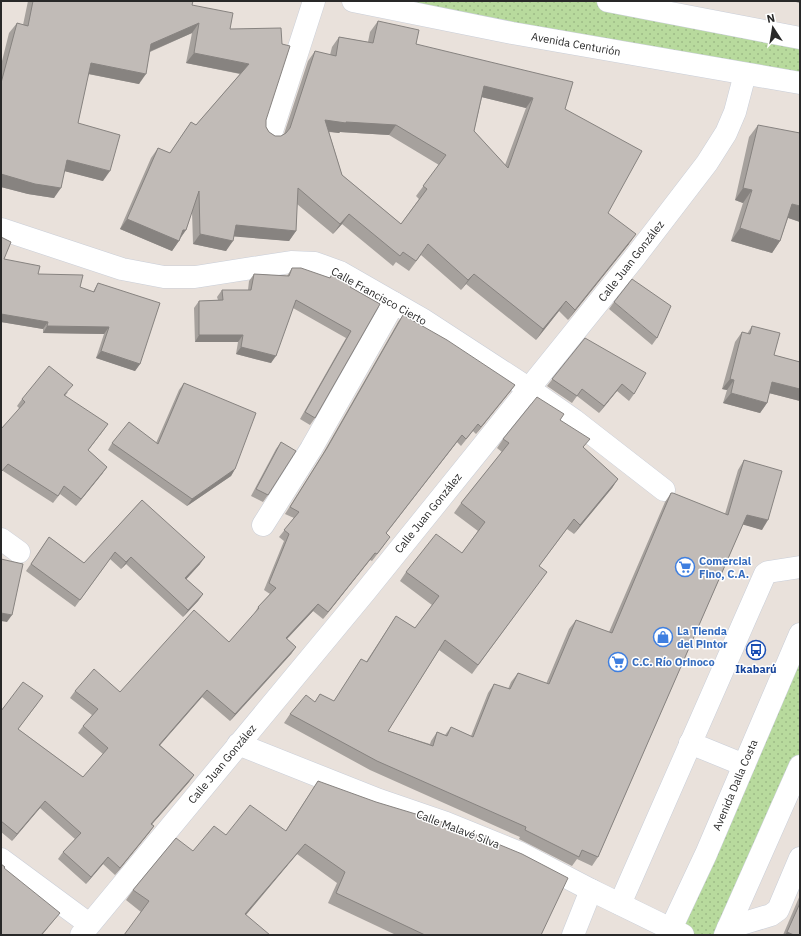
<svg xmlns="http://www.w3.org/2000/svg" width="801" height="936" viewBox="0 0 801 936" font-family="'IBM Plex Sans',sans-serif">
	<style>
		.grass { fill: url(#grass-dots) }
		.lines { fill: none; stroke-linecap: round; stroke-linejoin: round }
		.minor-casing { stroke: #c9ced8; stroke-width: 23 }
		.minor { stroke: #fff; stroke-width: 22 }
		.wall { fill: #a6a19d; fill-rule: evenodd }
		.shaded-wall { fill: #878380 }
		.building { fill: #c1bbb7; stroke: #878380; fill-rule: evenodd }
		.labels { text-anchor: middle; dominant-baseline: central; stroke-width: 3; stroke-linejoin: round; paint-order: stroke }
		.street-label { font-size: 11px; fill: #282828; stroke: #fff }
		.shop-label { font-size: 11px; font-weight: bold; fill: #366cbe; stroke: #fff; text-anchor: start }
		.transit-label { font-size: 11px; font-weight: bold; fill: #164399; stroke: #fff }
	</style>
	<defs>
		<pattern id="grass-dots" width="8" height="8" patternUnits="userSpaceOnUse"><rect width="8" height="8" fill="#b8da9d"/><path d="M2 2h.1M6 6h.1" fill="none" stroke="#9ebb87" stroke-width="1.8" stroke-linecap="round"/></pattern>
	</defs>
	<rect width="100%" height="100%" fill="#e9e1db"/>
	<g class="grass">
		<polygon points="353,1 608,1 800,38 800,83"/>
		<polygon points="800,634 800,766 725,935 668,935"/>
	</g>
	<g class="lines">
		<g class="minor-casing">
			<g id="minor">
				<polyline points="353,1 512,33 800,83"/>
				<polyline points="608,1 800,38"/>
				<polyline points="271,134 314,1"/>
				<polyline points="1,229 122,269 164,277 195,277 291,262 315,263 340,272 422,319 528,388 574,420 664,490"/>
				<polyline points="263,525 311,449 394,303"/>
				<polyline points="1,539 19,552"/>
				<polyline points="690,743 744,765"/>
				<polyline points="238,744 379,800 446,823 520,853 591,890 683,935"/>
				<polyline points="1,859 89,924"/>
				<polyline points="620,904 765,574 768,572 800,567"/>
				<polyline points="728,928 771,915 778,910 800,858"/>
				<polyline points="81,935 365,592 635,257 707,163 726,133 735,112 745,74"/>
				<polyline points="573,935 591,890"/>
				<polyline points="668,935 706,854 800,634"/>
				<polyline points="725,935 800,766"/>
			</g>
		</g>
		<use href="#minor" class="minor"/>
	</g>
	<g class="wall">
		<path d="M28,1H193L192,5L230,29L266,120V127L269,132L275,136H281L284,134L308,61L315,51L330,55L332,47L339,37L368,42L370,32L378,21L416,44L565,109L608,213L629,244L568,320L559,311L536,340L466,284L461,290L421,255L409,271L396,262L393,266L342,224L333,234L297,204L296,231L289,241L234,236L226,251L193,244L192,211L186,230L172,251L120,229L151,158L158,148L170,153L191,122L196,125L240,74L186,63L192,33L150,52L139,84L88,74L78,123L103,181L65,171L54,198L28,194L1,187V65L9,33L17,23L23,25ZM482,97L526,108L505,165L474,131ZM329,132L339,133L340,132L389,135L439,165L416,196L419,199L401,224L342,175Z"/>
		<polygon points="758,125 800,222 788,218 780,241 772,253 731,241 743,203 735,200 749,137"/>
		<polygon points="1,237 4,259 38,274 93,292 98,283 140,364 135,371 96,358 104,334 43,333 43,329 1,322"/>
		<polygon points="292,268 330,278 332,274 350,287 380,304 315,418 310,425 300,419 346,338 293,308 271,363 236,354 238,342 195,342 194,308 199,301 218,300 217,297 222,290 248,290 249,281 254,274 287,276"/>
		<polygon points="614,302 657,338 652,345 609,309"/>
		<polygon points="403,315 515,385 476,434 473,431 461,446 457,442 386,533 385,544 372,561 370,560 323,619 313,611 287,639 296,647 291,654 230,721 202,697 160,745 194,775 189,782 152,824 154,826 149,833 115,875 103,864 86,884 58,859 63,852 75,839 40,808 12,841 1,832 1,711 38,703 18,729 83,777 103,754 78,733 83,726 92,715 70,698 75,691 120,692 229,642 254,614 258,607 270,594 264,590 284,541 279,537 294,518 285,514 322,455 398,322"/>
		<polygon points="752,326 774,355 800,362 800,401 769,393 767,403 760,413 723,403 727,390 722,389 735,342 742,332 747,334"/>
		<polygon points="585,338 634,394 629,401 617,391 599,413 577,396 572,403 547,386"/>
		<polygon points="184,383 235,469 231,476 187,506 108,450 112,443 156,443 179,390"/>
		<polygon points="68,392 65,396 103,431 88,450 107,467 102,474 76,506 60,494 53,503 3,471 19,408 17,406 22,399"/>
		<polygon points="560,420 583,448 618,479 612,488 574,534 567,529 539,566 540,581 472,674 439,650 388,731 430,744 431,741 437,732 445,735 451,727 471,736 488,693 494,684 508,689 511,682 518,673 546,684 569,629 576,620 609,632 665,502 671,493 725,514 738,470 744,460 762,530 743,524 598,857 592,866 577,859 572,866 519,839 520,837 370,770 284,723 290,714 315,702 320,694 334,701 361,659 366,662 396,616 415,628 432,605 400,581 406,572 462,553 478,531 454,513 461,503 502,452 497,448 503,439"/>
		<polygon points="281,442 268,495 263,502 251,496 276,449"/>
		<polygon points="142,500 200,564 186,579 203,594 198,601 183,617 126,564 121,569 110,559 75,607 26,571 49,537 84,563"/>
		<polygon points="318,781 541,935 396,935 328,903 337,883 297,854 246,915 141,912 126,900 133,890 193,851 226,835 286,830"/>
		<polygon points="800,895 800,935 783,935"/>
	</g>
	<g class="shaded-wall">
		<polygon points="792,1 800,1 800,3"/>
		<polygon points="199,23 192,33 144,54 151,44"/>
		<polygon points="194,53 249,64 242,74 186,63"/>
		<polygon points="91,63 146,74 139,84 84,73"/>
		<polygon points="484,86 533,98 526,108 477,96"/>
		<polygon points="325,120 396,125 389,135 340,132 339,133 318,130"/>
		<polygon points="67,160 110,171 103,181 60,170"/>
		<polygon points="1,174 61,188 54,198 28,194 1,187"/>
		<polygon points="743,188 752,190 743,203 735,200"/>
		<polygon points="792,204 800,206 800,222 783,216"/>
		<polygon points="349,214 342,224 333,234 340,224"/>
		<polygon points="127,219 183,230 186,230 178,241 179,241 172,251 120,229"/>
		<polygon points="236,225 296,231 289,241 228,236"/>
		<polygon points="740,228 780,241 772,253 731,241"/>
		<polygon points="200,234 233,241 226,251 193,244"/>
		<polygon points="636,234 629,244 568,320 575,310"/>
		<polygon points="474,274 466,284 461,290 468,280"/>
		<polygon points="566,301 559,311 536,340 543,329"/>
		<polygon points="1,314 48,322 43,329 1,322"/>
		<polygon points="47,326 109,327 104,334 43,333"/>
		<polygon points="199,335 243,335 238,342 195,342"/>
		<polygon points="241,347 276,356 271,363 236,354"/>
		<polygon points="101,351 140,364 135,371 96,358"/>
		<polygon points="730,379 734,380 727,390 722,389"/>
		<polygon points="772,382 800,389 800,401 765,392"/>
		<polygon points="622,384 617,391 599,413 604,406"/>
		<polygon points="515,385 510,392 476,434 481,427"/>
		<polygon points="731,393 767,403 760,413 723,403"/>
		<polygon points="108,424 103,431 83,457 88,450"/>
		<polygon points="462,435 457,442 381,540 386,533"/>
		<polygon points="107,467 102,474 76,506 81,499"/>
		<polygon points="235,469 231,476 187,506 192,499"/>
		<polygon points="618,479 612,488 574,534 580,525"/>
		<polygon points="747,515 768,520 762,530 741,524"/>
		<polygon points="375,553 370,560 323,619 328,612"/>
		<polygon points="131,557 126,564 121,569 126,562"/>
		<polygon points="205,557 200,564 181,585 185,578"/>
		<polygon points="203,594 198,601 183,617 188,610"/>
		<polygon points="318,604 313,611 281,645 286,638"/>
		<polygon points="1,613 12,615 7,622 1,621"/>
		<polygon points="296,647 291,654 230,721 235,714"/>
		<polygon points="207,690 202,697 154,752 159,745"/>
		<polygon points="194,775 189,782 146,831 151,824"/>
		<polygon points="45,801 40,808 12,841 17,834"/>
		<polygon points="154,826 149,833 115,875 120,868"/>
		<polygon points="305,844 297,854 238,924 245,914"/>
		<polygon points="108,857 103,864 86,884 91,877"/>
		<polygon points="60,913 42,935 41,935"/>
		<polygon points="787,932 794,935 785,935"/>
	</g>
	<g class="building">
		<path d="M33,1H193L192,5L233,13L230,29L281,28L282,44L290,46L266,120V127L269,132L275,136H281L286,133L290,128L315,51L336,56L339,37L373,43L378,21L419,30L416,44L573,82L565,109L642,151L608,213L636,234L575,310L566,301L543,329L474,274L468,280L428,244L416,261L403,252L400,256L349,214L340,224L298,188L296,231L236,225L233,241L200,234L199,191L186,230H183L179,241L127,219L158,148L170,153L191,122L196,125L249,64L194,53L199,23L151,44L146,74L91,63L78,123L120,135L110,171L67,160L61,188L35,184L1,174V83L17,23L28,26ZM484,86L533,98L508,168L474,131ZM325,120L346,123V122L396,125L446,155L423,186L427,189L401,224L342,175Z"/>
		<polygon points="758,125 800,133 800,206 792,204 780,241 740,228 752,190 743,188"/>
		<polygon points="1,237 11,242 4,259 40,266 38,274 83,275 80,287 94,292 98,283 160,303 140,364 101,351 109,327 47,326 48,322 1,314"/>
		<polygon points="292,268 301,268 330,278 332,274 335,275 352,284 350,287 380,304 315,418 305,412 351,331 296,300 276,356 241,347 243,335 199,335 199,301 223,300 222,290 251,290 254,274 289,276"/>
		<polygon points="632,279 671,306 657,338 614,302"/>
		<polygon points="403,315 447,340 515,385 481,427 478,424 466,439 462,435 386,533 390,537 377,554 375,553 328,612 318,604 286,638 296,647 235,714 207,690 159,745 194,775 151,824 154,826 120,868 108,857 91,877 63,852 81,833 45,801 17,834 1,821 1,711 23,682 43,696 18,729 83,777 108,748 83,726 98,709 75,691 94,669 120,692 194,610 229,642 259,608 258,607 276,588 269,583 289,534 284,530 299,512 290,507 327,448"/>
		<polygon points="752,326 780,333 774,355 800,362 800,389 772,382 767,403 731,393 734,380 730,379 742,332 750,334"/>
		<polygon points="585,338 646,373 634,394 622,384 604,406 582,389 577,396 552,379"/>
		<polygon points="49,366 73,385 64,395 108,424 88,450 107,467 81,499 64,486 58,496 8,464 1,472 1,429 25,402 22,399"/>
		<polygon points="184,383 256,413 235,469 192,499 112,443 129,422 158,444"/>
		<polygon points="537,397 564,414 560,420 590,439 583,447 618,479 580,525 574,519 539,566 547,572 478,665 445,640 388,731 433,746 437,732 447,736 451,727 473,737 494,684 510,689 518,673 549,684 576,620 612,633 671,493 673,493 728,515 744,460 782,471 768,520 747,515 598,857 582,850 579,857 525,830 526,827 377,761 290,714 306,695 315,702 320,694 334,701 361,659 367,662 396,616 415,628 439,596 406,572 436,534 462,553 485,522 461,503 509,443 503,439"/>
		<polygon points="281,442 296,451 268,495 256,489"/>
		<polygon points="142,500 205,557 185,578 203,594 188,610 131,557 126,562 115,552 80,600 31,564 49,537 84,563"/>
		<polygon points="1,559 23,564 12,615 1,613"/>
		<polygon points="318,781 376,802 452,825 522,854 568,878 541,935 425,935 336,893 345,872 305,844 245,914 270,935 124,935 149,901 133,890 176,838 193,851 214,826 226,835 250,805 286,831"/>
		<polygon points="1,864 5,867 4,868 60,913 41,935 1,935"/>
		<polygon points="800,903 800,935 794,935 787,932"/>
	</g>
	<defs>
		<g id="supermarket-ring" transform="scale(1)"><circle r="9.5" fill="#fff" stroke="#3f7fe0" stroke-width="1.5"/><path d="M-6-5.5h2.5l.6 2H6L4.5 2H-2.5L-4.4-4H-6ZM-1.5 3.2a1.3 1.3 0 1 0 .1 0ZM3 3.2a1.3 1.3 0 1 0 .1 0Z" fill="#3f7fe0"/></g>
		<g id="shop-ring" transform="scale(1)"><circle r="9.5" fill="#fff" stroke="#3f7fe0" stroke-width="1.5"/><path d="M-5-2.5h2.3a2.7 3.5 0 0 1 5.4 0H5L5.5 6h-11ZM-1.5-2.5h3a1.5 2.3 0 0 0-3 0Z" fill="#3f7fe0"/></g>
		<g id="bus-ring" transform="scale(1)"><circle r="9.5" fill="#fff" stroke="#1a4fb4" stroke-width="1.5"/><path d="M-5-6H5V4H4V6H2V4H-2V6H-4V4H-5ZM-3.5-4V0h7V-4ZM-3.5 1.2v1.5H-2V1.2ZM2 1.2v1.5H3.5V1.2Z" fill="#1a4fb4"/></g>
	</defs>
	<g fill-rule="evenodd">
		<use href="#supermarket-ring" x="685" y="567"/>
		<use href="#shop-ring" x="663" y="637"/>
		<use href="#bus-ring" x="756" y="650"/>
		<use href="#supermarket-ring" x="618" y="662"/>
	</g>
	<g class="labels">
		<g class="street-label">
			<text transform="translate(576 44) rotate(10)">Avenida Centurión</text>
			<text transform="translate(631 261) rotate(-52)">Calle Juan González</text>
			<text transform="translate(379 296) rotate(29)">Calle Francisco Cierto</text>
			<text transform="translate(428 513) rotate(-51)">Calle Juan González</text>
			<text transform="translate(222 764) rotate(-50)">Calle Juan González</text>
			<text transform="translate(735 785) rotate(-67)">Avenida Dalla Costa</text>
			<text transform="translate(458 829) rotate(21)">Calle Malavé Silva</text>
		</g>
		<g class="shop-label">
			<text x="699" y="561">Comercial<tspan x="699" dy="13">Fino, C.A.</tspan></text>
			<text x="677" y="631">La Tienda<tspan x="677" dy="13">del Pintor</tspan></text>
			<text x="632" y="662">C.C. Río Orinoco</text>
		</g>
		<g class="transit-label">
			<text x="756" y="669">Ikabarú</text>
		</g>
	</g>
	<rect width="801" height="936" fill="none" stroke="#282828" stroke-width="4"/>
	<g transform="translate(773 28) rotate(348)" stroke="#ffffff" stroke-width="3" paint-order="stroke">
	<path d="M0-3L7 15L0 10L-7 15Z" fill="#282828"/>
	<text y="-6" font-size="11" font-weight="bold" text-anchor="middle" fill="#282828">N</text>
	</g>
</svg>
